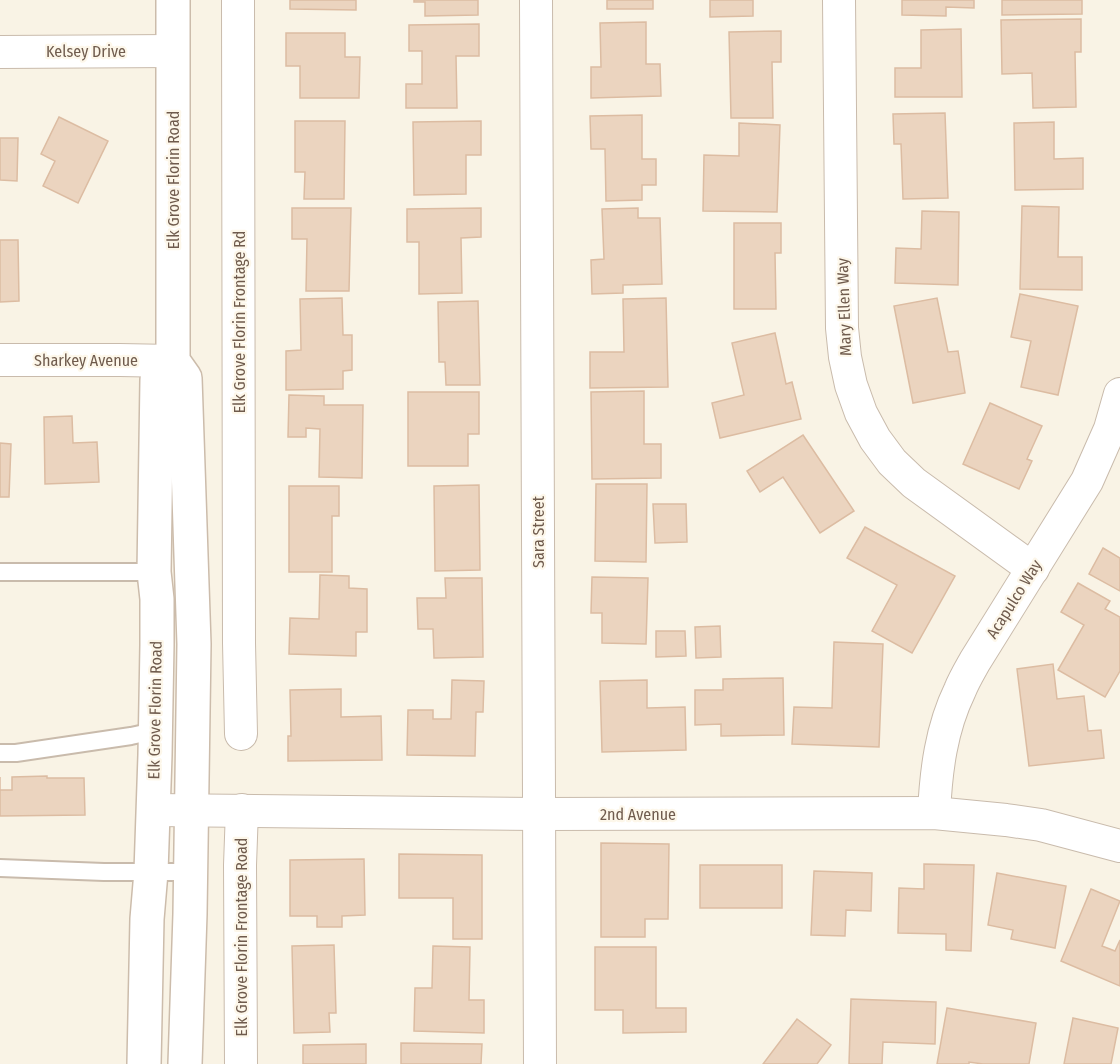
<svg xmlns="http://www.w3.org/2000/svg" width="1120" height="1064" viewBox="0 0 1120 1064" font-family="'Fira Sans Condensed',sans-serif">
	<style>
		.building { fill: #ebd4bf; stroke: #dcbca2; stroke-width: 1.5 }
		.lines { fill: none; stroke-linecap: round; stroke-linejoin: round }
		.lane-casing { stroke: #c9bbac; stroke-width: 20 }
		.street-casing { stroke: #c9bbac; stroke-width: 34 }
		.secondary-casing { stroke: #ccbcab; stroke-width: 36 }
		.lane { stroke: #fff; stroke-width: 16 }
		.street { stroke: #fff; stroke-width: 32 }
		.secondary { stroke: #fff; stroke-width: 33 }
		.labels { text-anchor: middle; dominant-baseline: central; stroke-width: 4.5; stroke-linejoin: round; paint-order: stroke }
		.street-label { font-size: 16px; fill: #6f5b4d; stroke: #fdf7ea }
	</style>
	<rect width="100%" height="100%" fill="#f9f3e5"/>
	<g class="building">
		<polygon points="290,0 356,0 356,10 290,9"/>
		<polygon points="414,0 478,0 478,15 425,16 425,2 414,2"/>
		<rect x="607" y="0" width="46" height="9"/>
		<polygon points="710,0 753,0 753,16 710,17"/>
		<polygon points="902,0 974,0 974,8 946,7 946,16 902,15"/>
		<polygon points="1002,0 1082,0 1082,14 1002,15"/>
		<polygon points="1081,19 1081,52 1075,52 1076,107 1033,108 1032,73 1002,74 1001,20"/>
		<polygon points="646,22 646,64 660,64 661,96 591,98 591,67 601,67 600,23"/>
		<polygon points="479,24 479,56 456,56 457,108 406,108 406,84 422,84 422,51 409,51 409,25"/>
		<polygon points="961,29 962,97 895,97 895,68 921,68 921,30"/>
		<polygon points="781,31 781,62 772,62 773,118 731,118 729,32"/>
		<polygon points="286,33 345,33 345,57 360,57 359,98 300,98 300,66 286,66"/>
		<polygon points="945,113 948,198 903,199 901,144 894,144 893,114"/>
		<polygon points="642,115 642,159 656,159 656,185 642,185 642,200 606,201 605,149 591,149 590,116"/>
		<polygon points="59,117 108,141 78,203 43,186 55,161 41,154"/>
		<polygon points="295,121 345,121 344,199 304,199 305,172 295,172"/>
		<polygon points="481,121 481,155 466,155 466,194 414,195 413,122"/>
		<polygon points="1054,122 1054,159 1083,158 1083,189 1015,190 1014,123"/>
		<polygon points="739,123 780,125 777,212 703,211 704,155 739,156"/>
		<polygon points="0,138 18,138 17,181 0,180"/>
		<polygon points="1022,206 1059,207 1058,257 1082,257 1082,290 1020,289"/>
		<polygon points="292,208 351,208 349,291 306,291 307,239 292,239"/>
		<polygon points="481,208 481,237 461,238 462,293 419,294 419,242 407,242 407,209"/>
		<polygon points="638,208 638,218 660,218 662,284 623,285 623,293 592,294 591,260 604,259 602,209"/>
		<polygon points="922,211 959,212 958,285 895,283 896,248 921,249"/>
		<polygon points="734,223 781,223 781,253 775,253 776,309 734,309"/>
		<polygon points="0,240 18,240 19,301 0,302"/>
		<polygon points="1020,294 1078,306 1058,395 1021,387 1031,341 1011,337"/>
		<polygon points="342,298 343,335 352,335 352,370 343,371 343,389 286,390 286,351 301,350 300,299"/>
		<polygon points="666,298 668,387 590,388 590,352 624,352 623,299"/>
		<polygon points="937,298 948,352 958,351 965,393 913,403 894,306"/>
		<polygon points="478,301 480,385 446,385 445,362 439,362 438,302"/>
		<polygon points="775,333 786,384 792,382 801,419 720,438 712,403 744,395 732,343"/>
		<polygon points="644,391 644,444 661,444 661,478 592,479 591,392"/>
		<polygon points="408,392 479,392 479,434 468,434 468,466 408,466"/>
		<polygon points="289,395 324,396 324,405 363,405 362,478 319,477 320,429 306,428 306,437 288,437"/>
		<polygon points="990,403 1042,426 1027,459 1032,461 1019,489 963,464"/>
		<polygon points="72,416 73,443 97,442 99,482 45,484 44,417"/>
		<polygon points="803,435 854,511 820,533 783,477 760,492 747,471"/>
		<polygon points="0,443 11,444 9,497 0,497"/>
		<polygon points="596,484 647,484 646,562 595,561"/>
		<polygon points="479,485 480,570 435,571 434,486"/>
		<polygon points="289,486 339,486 339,516 332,516 332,572 289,572"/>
		<polygon points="653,504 686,504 687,542 655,543"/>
		<polygon points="865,527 955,576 912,653 872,631 897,585 847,558"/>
		<polygon points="1103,548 1120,558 1120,591 1089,574"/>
		<polygon points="320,575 349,576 349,588 367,589 367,632 356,632 356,656 289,654 290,618 319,619"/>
		<polygon points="592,577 648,578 646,644 602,643 602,613 591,613"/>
		<polygon points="445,578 482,578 483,657 434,658 433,629 418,629 417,598 446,598"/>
		<polygon points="1078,583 1110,601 1105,609 1120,617 1120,671 1105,697 1058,670 1084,625 1061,612"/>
		<polygon points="720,626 721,657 696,658 695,627"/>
		<polygon points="656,631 685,631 686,656 656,657"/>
		<polygon points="834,642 883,644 879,747 792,744 794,707 832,708"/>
		<polygon points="1053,664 1057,699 1084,696 1088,731 1101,730 1104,758 1029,766 1017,669"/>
		<polygon points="783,678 784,735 721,736 721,724 695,725 695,690 723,690 723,679"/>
		<polygon points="452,680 484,681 483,712 476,712 475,756 407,755 408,710 433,710 433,719 451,719"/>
		<polygon points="647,680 647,708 685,707 686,750 602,752 600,681"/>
		<polygon points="341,689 341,717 381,716 382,760 288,761 288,736 291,736 290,690"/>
		<polygon points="47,776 47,778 84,778 85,815 0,816 0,777 0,790 12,790 12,777"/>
		<polygon points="601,843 669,844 668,919 645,919 645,937 601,937"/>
		<polygon points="399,854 482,855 482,939 453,939 453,898 399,898"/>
		<polygon points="364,859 365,915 342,916 342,927 317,927 317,916 290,916 290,860"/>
		<polygon points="924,864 974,865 971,951 946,950 946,934 898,933 899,888 924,889"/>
		<rect x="700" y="865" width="82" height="43"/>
		<polygon points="814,871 872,873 871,911 846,910 845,936 811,935"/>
		<polygon points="997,873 1066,886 1055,948 1011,939 1013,930 988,925"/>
		<polygon points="1091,889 1120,901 1102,946 1115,951 1120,940 1120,986 1061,961"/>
		<polygon points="334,945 336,1013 329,1013 330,1032 294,1033 292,946"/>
		<polygon points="433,946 470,947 469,1000 484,1000 484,1033 414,1031 415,988 432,988"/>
		<polygon points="595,947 656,947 656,1008 686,1008 686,1032 623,1033 623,1010 595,1010"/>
		<polygon points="851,999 936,1002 935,1044 883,1042 882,1064 849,1064"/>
		<polygon points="947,1008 1036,1023 1029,1064 983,1064 969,1062 969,1064 937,1064"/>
		<polygon points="1073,1018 1118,1028 1111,1064 1064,1064"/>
		<polygon points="797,1019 831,1045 817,1064 763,1064"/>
		<polygon points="401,1043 482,1044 481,1064 401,1064"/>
		<polygon points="366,1044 366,1064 303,1064 303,1045"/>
	</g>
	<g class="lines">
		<g class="lane-casing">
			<g id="lane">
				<polyline points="0,572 154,572"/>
				<polyline points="0,753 16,753 131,736 154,731"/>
				<polyline points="0,868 104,872 191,872"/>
			</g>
		</g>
		<g class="street-casing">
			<g id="street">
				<polyline points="238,0 239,643 241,734"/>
				<polyline points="536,0 540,1064"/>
				<polyline points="839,0 842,328 845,357 851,385 861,413 875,439 892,462 914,483 1033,569"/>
				<polyline points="0,52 173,51"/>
				<polyline points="0,360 120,360 173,361"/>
				<polyline points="153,810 539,814 934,813 1006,820 1041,825 1120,846"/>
				<path d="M934,813C936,771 941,729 960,690C964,680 970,670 975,661L1087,481L1110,429L1120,394"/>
				<polyline points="241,1064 240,865 242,810"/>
			</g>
		</g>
		<g class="secondary-casing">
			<g id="secondary">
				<polyline points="173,0 173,361 185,378 194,644 190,914 185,1064"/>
				<polyline points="144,1064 147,919 151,872 155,755 157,645 157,599 154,572 157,380 173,361"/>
			</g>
		</g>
		<use href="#lane" class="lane"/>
		<use href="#street" class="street"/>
		<use href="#secondary" class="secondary"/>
	</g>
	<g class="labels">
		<g class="street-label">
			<text x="86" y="51">Kelsey Drive</text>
			<text transform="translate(173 180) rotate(-90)">Elk Grove Florin Road</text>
			<text transform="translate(844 307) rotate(-92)">Mary Ellen Way</text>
			<text transform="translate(239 322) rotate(-90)">Elk Grove Florin Frontage Rd</text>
			<text x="86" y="360">Sharkey Avenue</text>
			<text transform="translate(538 532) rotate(-90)">Sara Street</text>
			<text transform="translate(1014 599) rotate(-58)">Acapulco Way</text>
			<text transform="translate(155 710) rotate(-89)">Elk Grove Florin Road</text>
			<text x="638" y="814">2nd Avenue</text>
			<text transform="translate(241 937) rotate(-90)">Elk Grove Florin Frontage Road</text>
		</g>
	</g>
</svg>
